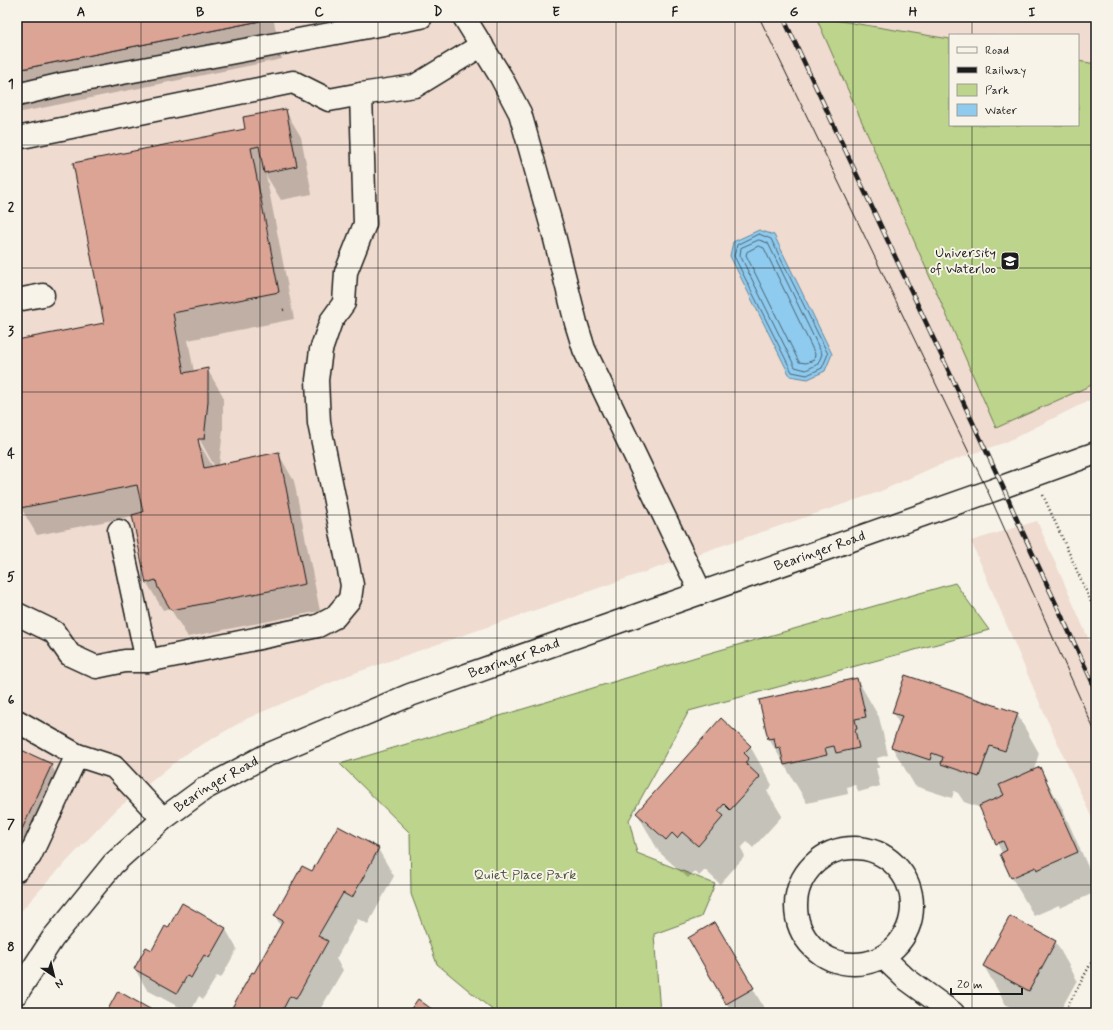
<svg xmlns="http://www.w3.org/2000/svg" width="1113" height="1030" viewBox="0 0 1113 1030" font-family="Mynerve,sans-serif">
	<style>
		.built { fill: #efdbcf; fill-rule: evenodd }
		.green { fill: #bcd48b; stroke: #6c7854 }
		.water { fill: #8fcbef; stroke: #61859b }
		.shadow { fill: #0003; fill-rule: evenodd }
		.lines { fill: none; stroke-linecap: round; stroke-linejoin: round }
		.shore { stroke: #4a6270; stroke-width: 1 }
		.building { fill: #dca495; stroke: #1c1c1c }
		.minor-casing { stroke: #1c1c1c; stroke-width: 25 }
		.path { stroke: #1c1c1c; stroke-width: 2.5; stroke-dasharray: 1 3; stroke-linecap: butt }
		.minor { stroke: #f7f3e8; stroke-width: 22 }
		.tram { stroke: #1c1c1c; stroke-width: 1 }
		.rail-casing { stroke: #1c1c1c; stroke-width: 4.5 }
		.rail { stroke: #f7f3e8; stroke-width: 3; stroke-dasharray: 9; stroke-linecap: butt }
		.grid { fill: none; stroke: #1c1c1c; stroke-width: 1; stroke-opacity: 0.55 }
		.labels { text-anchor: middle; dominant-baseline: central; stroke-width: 4; stroke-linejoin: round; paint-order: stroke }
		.poi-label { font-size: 14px; fill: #1c1c1c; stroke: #f7f3e8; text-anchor: end }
		.street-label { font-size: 14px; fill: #1c1c1c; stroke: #f7f3e8 }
		.park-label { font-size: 14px; fill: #4c533d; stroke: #f7f3e8 }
		.neatline { fill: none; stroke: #1c1c1c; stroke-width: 1.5 }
		.grid-label { font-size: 13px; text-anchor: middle; font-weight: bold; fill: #1c1c1c }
	</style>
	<rect width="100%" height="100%" fill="#f7f3e8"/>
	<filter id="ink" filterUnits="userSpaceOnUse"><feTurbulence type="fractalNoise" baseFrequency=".025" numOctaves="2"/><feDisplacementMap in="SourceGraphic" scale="8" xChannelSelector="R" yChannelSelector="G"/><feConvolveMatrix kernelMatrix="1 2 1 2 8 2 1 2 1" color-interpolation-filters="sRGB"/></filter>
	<g filter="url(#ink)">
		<g class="built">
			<path d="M17,17H1096V397L1006,442L934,467L879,492L636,575L349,675L248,718L184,755L117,809L49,880L22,910L17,918ZM950,35H1078V125H950Z"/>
			<polygon points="1037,521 1096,656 1096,827 1044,713 971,541"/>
		</g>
		<g class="green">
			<polygon points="816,17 950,39 950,125 1078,125 1078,61 1096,64 1096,383 996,428"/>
			<polygon points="955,583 989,630 689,711 629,820 637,853 715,884 701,917 654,934 660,1013 496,1013 437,964 411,894 410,833 340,764 706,654"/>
		</g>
		<polygon class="water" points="759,230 774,235 832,354 825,371 808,379 790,376 730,256 733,242"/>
		<g class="shadow">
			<polygon points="17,17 273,17 282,59 17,113"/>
			<path d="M285,110L301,137L312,194L281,200L266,175L294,319L188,340L194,372L207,369L223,396V430L219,466L278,453L294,481L320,611L188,637L170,608L163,610L147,583L133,516L37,535L21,508L17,485V341L106,323L246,130ZM197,435L215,467H213L195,436Z"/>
			<polygon points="857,679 879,717 888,755 877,758 879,768 876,768 880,786 859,792 855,785 847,787 848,794 807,803 769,739 761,701"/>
			<polygon points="893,713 1017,714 1039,753 1034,770 1039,768 1061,806 1096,885 1096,892 1060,908 1059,905 1034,916 1012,878 1001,854 1002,853 981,808 964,802 958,793 954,791 952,798 915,786 892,747 900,725"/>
			<polygon points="750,746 772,785 767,791 782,816 753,848 747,842 741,848 745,856 720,884 705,870 699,876 695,871 688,878 659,852 637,813"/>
			<polygon points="17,749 51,765 67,793 29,875 17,870"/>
			<polygon points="378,849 394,876 368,924 358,919 336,959 343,970 318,1013 230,1013 254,975 281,926 275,916 313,873"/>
			<polygon points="715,923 767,1013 732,1013 689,939"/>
			<polygon points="225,928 237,949 221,978 217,976 203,999 199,996 190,1013 147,990 135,969 152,951 168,930"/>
			<polygon points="1055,941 1077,980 1059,1013 1022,1013 1006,1005 984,966"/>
		</g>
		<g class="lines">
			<g class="shore">
				<polygon points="759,234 771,239 828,354 822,368 807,375 792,372 734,256 737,245"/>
				<polygon points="759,240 768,243 822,354 818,364 806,370 795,367 740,255 741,248"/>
				<polygon points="759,246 764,248 815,354 814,360 806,363 799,362 746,255 747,252"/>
			</g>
		</g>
		<g class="building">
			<polygon points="17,17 260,17 260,21 17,70"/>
			<polygon points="17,17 260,17 260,21 17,70"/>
			<polygon points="286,109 297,166 264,173 259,146 251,148 279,292 173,313 184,373 208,368 208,402 204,439 198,439 204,468 279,452 305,584 171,610 158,588 156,580 146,583 132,515 143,512 137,485 20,508 17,490 17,340 104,323 73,163 245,129 243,117"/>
			<polygon points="905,675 1018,713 1005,751 990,746 979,777 941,764 943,757 932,753 930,760 891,747 902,716 892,713"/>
			<polygon points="857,678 866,717 855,719 857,729 855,730 859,748 836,753 834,746 825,748 827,755 784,765 780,747 776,748 774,738 768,739 759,700"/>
			<polygon points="721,718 751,746 744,753 749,758 745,763 760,777 730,810 724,804 718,811 724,816 698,846 682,832 677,838 672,833 666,840 636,813"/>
			<polygon points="17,748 52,764 17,840"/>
			<polygon points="1040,767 1078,852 1037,870 1036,867 1011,878 1000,854 1007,850 1003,841 996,844 979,806 1004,795 999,785"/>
			<polygon points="338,826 379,848 352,898 343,893 318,936 328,941 296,999 290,996 281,1013 229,1013 252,972 254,973 283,921 274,916 302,866 312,871"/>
			<polygon points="182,903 226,928 209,958 204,955 191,978 187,976 177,993 134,969 146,947 152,950 165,926 168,928"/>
			<polygon points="1010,916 1056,941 1029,991 983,966"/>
			<polygon points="715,922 754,988 726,1004 688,938"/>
			<polygon points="118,991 157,1013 106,1013"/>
			<polygon points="418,999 437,1013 408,1013"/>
		</g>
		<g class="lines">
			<g class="minor-casing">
				<g id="minor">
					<polyline points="464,17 501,77 520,113 553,231 576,323 584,349 701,593"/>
					<polyline points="361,94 415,86 482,45"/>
					<polyline points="17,95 63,84 421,17"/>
					<polyline points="17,138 293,82 329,100 361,94 365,224 346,272 344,303 331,321 321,350 317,380 319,423 352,585 350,599 335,617 318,626 147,661 125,661 96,667 70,655 54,632 17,614"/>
					<polyline points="17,300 43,295"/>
					<polyline points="119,531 147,661"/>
					<polyline points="17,721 77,755 114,767 163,819"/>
					<circle cx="854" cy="906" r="58"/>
					<polyline points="17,870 30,856 77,755"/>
					<polyline points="883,957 905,978 953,1013"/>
					<path id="s1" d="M17,993L53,938L113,864L163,819L204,789L265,756L410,695L988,492L1096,453"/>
				</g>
			</g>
			<g class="path">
				<polyline points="283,310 286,309"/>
				<polyline points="1043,495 1096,613"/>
				<polyline points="1064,1013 1096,954"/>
			</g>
			<use href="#minor" class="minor"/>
			<polyline class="tram" points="759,17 988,492 1096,734"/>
			<g class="rail-casing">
				<polyline id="rail" points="783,17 1003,487 1018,522 1096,690"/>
			</g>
			<use href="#rail" class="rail"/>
		</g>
	</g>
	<path class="grid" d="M141,17V1013M260,17V1013M378,17V1013M497,17V1013M616,17V1013M735,17V1013M853,17V1013M972,17V35M972,125V1013M17,145H1096M17,268H1096M17,392H1096M17,515H1096M17,638H1096M17,762H1096M17,885H1096"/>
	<defs>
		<g id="university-square" transform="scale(1)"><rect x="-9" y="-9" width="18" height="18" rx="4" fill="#1c1c1c" stroke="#f7f3e8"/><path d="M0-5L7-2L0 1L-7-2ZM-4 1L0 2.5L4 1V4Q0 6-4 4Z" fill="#fff"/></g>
	</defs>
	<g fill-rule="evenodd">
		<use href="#university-square" x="1010" y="261"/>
	</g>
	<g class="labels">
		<g class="poi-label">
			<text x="996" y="253">University<tspan x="996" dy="16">of Waterloo</tspan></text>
		</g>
		<g class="street-label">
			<text stroke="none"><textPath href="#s1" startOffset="940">Bearinger Road</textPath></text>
			<text stroke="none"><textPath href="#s1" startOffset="616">Bearinger Road</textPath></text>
			<text stroke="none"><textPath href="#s1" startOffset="292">Bearinger Road</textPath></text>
		</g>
		<g class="park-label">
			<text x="525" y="875">Quiet Place Park</text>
		</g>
	</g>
	<rect width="1113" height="1030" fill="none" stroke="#f7f3e8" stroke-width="44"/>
	<rect x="949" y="34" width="130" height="92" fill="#f7f3e8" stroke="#9f9d96"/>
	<rect x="957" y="47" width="20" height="6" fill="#f7f3e8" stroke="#9f9d96"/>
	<text x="985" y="54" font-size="12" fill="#1c1c1c">Road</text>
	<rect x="957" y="67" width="20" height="6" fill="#1c1c1c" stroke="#9f9d96"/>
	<text x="985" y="74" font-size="12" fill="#1c1c1c">Railway</text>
	<rect x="957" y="84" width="20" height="12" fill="#bcd48b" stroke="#9f9d96"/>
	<text x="985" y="94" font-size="12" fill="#1c1c1c">Park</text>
	<rect x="957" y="104" width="20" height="12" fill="#8fcbef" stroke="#9f9d96"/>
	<text x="985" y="114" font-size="12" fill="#1c1c1c">Water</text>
	<g transform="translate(54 976) rotate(145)" stroke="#f7f3e8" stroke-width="3" paint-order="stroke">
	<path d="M0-3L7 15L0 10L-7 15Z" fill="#1c1c1c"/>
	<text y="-6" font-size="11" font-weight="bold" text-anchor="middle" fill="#1c1c1c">N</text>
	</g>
	<path d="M951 988v6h71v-6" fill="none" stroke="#1c1c1c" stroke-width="2"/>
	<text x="957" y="988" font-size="12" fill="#1c1c1c" stroke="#f7f3e8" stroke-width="3" paint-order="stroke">20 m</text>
	<rect x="22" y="22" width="1069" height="986" class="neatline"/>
	<g class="grid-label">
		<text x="81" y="16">A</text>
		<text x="200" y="16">B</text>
		<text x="319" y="16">C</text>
		<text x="438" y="16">D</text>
		<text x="556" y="16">E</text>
		<text x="675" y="16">F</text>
		<text x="794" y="16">G</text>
		<text x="913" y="16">H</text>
		<text x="1032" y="16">I</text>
		<text x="11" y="88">1</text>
		<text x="11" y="211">2</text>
		<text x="11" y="335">3</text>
		<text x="11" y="458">4</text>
		<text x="11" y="581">5</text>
		<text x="11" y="704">6</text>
		<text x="11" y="828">7</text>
		<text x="11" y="951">8</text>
	</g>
</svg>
